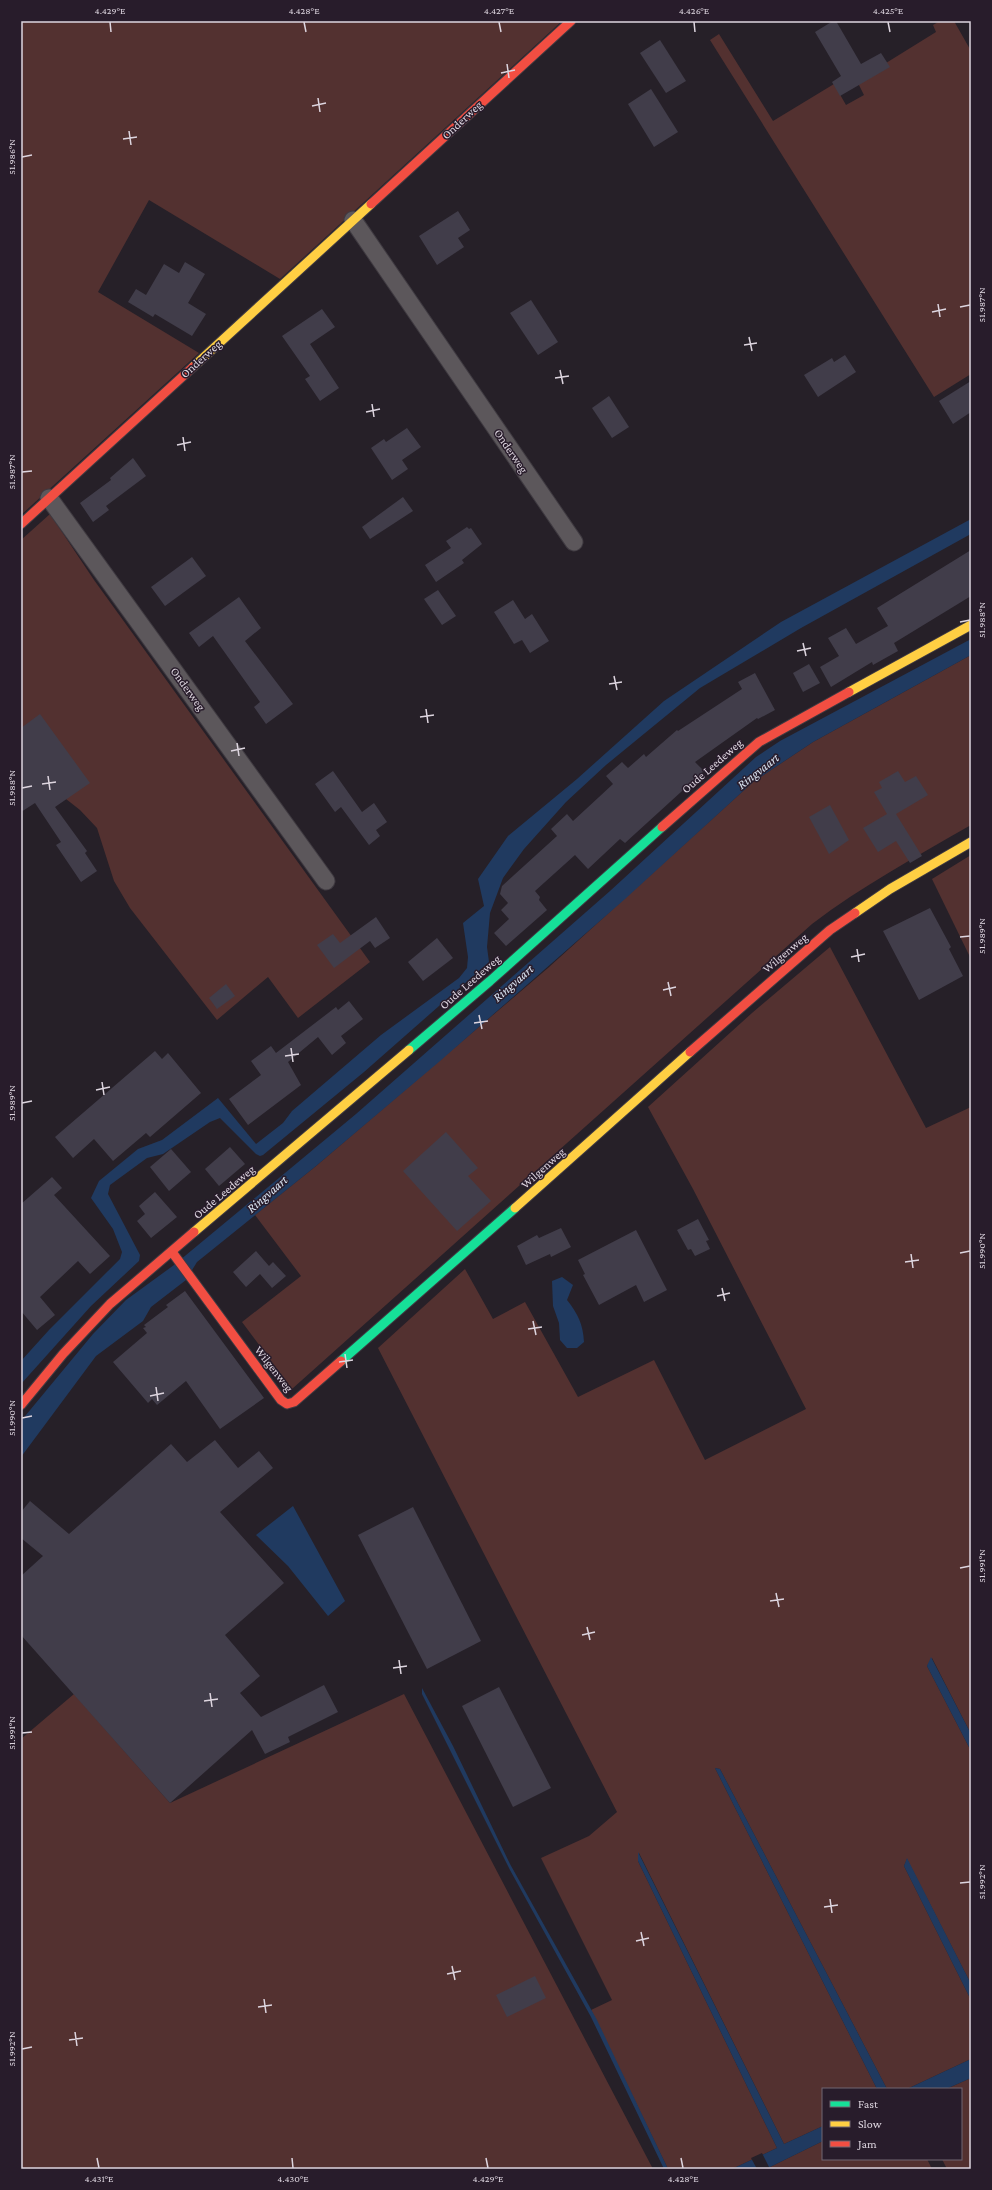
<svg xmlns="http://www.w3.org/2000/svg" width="992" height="2190" viewBox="0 0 992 2190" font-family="'Crimson Pro',serif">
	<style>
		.green { fill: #533130 }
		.water { fill: #203a60 }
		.pier { fill: #262028 }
		.building { fill: #413d4a }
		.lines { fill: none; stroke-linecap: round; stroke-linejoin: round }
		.street-casing { stroke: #3f3a41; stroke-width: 19 }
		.fast-casing { stroke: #3f3a41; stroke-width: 11 }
		.slow-casing { stroke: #3f3a41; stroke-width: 11 }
		.jam-casing { stroke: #3f3a41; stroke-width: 11 }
		.street { stroke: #5c575b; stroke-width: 17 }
		.fast { stroke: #16e098; stroke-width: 9 }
		.slow { stroke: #ffcf43; stroke-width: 9 }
		.jam { stroke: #f24e42; stroke-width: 9 }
		.ticks { fill: none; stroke: #ddd5df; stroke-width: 1.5 }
		.labels { text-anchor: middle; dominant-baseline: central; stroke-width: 3; stroke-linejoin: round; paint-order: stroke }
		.street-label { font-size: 12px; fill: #ddd5df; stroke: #281c2b }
		.water-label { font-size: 13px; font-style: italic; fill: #dbe5f3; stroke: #281c2b }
		.neatline { fill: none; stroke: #ddd5df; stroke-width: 1.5 }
		.ticks-label { font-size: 10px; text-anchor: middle; fill: #ddd5df }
	</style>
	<rect width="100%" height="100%" fill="#262028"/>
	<g class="green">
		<polygon points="21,21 562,21 280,279 149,200 98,292 199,353 21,515"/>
		<polygon points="940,21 954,21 971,51 971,374 934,397 710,40 719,34 773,121 834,84 846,105 864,95 857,81 936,32 933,25"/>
		<polygon points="50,514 94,580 370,962 298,1018 268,977 217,1020 130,908 114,881 97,828 80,810 66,799 21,735 21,540"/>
		<path d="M971,655V825C917,856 862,886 812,924L292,1389L242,1322L301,1276L255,1215L316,1166L548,968L753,782L813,742Z"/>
		<polygon points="971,855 971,959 932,879"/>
		<polygon points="830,947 926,1128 971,1107 971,1734 932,1658 927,1666 971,1751 971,1984 907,1859 904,1866 971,2000 971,2059 907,2089 887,2089 720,1769 715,1768 877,2089 823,2089 823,2126 784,2144 639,1853 638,1861 777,2148 732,2169 668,2169 591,2010 612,2000 541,1858 589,1836 617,1812 378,1348 465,1269 493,1319 525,1302 578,1397 654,1360 705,1460 806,1409 693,1189 648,1107 752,1013"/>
		<polygon points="74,1694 170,1803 404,1694 653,2169 21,2169 21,1739"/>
		<polygon points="971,2078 971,2169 947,2169 942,2159 961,2159 961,2089 946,2089"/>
		<polygon points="823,2141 823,2159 927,2159 932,2169 766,2169"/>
	</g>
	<g class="water">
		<polygon points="971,519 971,533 969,535 801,628 700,688 606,765 566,802 524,849 503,878 490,913 487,947 489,962 364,1072 263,1155 260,1156 256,1154 220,1118 210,1122 163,1154 147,1158 110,1185 108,1194 140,1255 139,1261 91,1306 21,1384 21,1361 49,1330 120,1259 122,1252 113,1229 91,1198 99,1181 138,1149 162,1140 218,1098 256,1144 283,1123 292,1111 381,1035 459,978 467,968 468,957 463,923 484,906 478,879 508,836 577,779 664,701 781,622"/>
		<polygon points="971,639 971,655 813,742 753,782 625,899 440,1061 316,1166 197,1262 186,1280 151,1307 143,1321 96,1356 21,1457 21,1421 93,1334 126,1300 174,1265 356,1114 610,891 756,757 780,741"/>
		<path d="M562,1277L573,1285L567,1300C578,1314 583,1324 584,1342L577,1348H567L560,1340L559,1323L553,1306L552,1281Z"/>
		<polygon points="293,1506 345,1601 328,1616 288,1566 256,1535"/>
		<polygon points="931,1657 971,1734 971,1751 927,1666"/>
		<polygon points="422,1688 453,1746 510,1864 597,2020 668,2169 664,2169 591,2017 510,1870 422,1694"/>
		<polygon points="715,1768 720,1769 887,2089 877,2089"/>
		<polygon points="638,1852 784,2144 823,2126 823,2141 766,2169 732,2169 777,2148 638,1861"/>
		<polygon points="907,1858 971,1984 971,2000 904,1866"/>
		<polygon points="971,2059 971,2078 946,2089 907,2089"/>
	</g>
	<polygon class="pier" points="762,2153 770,2169 757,2169 751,2158"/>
	<g class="building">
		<polygon points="833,21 836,21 861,64 881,53 890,67 840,96 832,82 841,76 815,32"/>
		<polygon points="660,40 686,81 666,93 640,53"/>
		<polygon points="651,89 678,132 654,147 628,104"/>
		<polygon points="458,211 470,230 458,238 464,247 437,265 419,236"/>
		<polygon points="185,262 205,274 188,303 206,314 192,336 155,314 153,317 128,302 136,289 146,295 164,264 179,273"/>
		<polygon points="531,300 558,342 538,355 510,313"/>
		<polygon points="322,309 335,327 310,344 339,388 320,401 305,379 310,376 282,336"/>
		<polygon points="845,355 856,372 818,397 804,375 832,358 834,362"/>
		<polygon points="971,381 971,412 953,424 939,401"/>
		<polygon points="609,396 629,427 612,438 592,408"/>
		<polygon points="407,428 421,447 402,460 408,469 392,480 371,448 384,439 386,442"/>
		<polygon points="133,458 146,476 106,506 109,510 93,522 80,503 111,480 110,478"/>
		<polygon points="403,497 413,511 370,539 362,527"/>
		<polygon points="467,527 469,529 471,528 482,544 462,560 464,563 436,582 425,565 451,548 446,541"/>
		<polygon points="971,550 971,596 894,643 898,651 873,665 872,662 831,687 820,667 839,656 828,638 846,628 856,644 888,626 877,608"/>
		<polygon points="192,557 206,576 165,606 151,587"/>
		<polygon points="438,590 456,616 442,625 424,599"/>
		<polygon points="239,597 261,628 245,641 293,704 266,724 254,707 260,702 213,636 199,647 189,633"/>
		<polygon points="513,600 525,619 532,614 549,641 530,653 522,640 514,644 494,612"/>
		<polygon points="809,664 820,683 803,692 793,673"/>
		<polygon points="755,673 775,710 758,719 757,718 695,762 704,771 625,843 620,839 588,869 575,855 535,891 540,897 539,900 547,910 506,946 494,933 509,919 501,910 508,903 500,894 502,886 557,836 551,829 567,814 573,821 599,797 613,784 606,776 622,762 628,768 644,754 646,757 677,730 678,731 742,689 738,682"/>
		<polygon points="40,714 90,783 55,807 87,851 85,853 97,871 81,882 56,845 61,842 35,803 21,812 21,728"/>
		<polygon points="333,771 362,812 374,803 387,822 376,830 380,836 369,845 341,807 335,812 315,784"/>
		<polygon points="898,771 905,782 916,776 928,795 896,814 922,856 910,863 896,841 878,852 863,828 887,814 874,792 882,788 879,782"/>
		<polygon points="830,805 849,840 829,854 809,817"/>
		<polygon points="930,908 951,947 949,949 963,976 919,1000 883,931"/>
		<polygon points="376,917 390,938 375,948 370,941 334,968 317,945 333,934 340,943"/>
		<polygon points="437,938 453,958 423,981 408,962"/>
		<polygon points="226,984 235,996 217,1009 209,998"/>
		<polygon points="349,1001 363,1019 341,1036 346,1043 332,1055 318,1037 288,1062 301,1085 248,1125 229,1099 261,1075 251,1061 271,1046 276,1053 336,1007 338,1010"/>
		<polygon points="155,1051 162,1059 168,1053 201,1093 150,1137 146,1133 113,1161 94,1139 73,1158 55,1137"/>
		<polygon points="446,1132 478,1168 468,1176 491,1201 457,1231 403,1171"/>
		<polygon points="230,1147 245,1164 219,1186 205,1169"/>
		<polygon points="171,1149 191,1172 169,1191 150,1167"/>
		<polygon points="52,1177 62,1188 54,1195 110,1256 90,1274 78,1261 40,1297 55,1315 37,1330 21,1311 21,1204"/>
		<polygon points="155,1192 177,1217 151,1238 137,1221 145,1214 139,1206"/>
		<polygon points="698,1219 709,1240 706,1241 710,1249 695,1256 691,1249 688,1250 677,1230"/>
		<polygon points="561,1228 571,1247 551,1257 550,1254 526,1265 517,1246 537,1235 539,1238"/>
		<polygon points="636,1230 667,1290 644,1302 636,1285 599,1305 583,1275 585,1274 578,1260"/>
		<polygon points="256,1251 269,1266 273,1262 286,1276 272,1288 260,1274 246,1287 233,1272"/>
		<polygon points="185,1291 264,1398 220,1429 186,1381 157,1405 152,1399 148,1403 113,1362 147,1333 143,1328 146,1327 144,1325 168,1307 166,1305"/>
		<polygon points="215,1440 238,1468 259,1451 273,1468 220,1512 284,1583 225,1635 260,1676 240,1693 261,1717 324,1685 338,1712 288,1737 290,1742 265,1754 252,1730 170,1803 21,1635 21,1576 43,1556 21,1538 21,1512 30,1501 69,1534 171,1444 187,1462"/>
		<polygon points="413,1507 481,1641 427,1669 358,1535"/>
		<polygon points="499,1687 551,1788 513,1807 462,1706"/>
		<polygon points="535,1976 546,1998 507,2017 496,1995"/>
	</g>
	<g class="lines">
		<g class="street-casing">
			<g id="street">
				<polyline points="353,220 574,542"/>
				<polyline points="49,498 326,881"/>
			</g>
		</g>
		<g class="fast-casing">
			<g id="fast">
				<polyline points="409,1050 490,981 662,827"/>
				<polyline points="341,1361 515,1208"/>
			</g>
		</g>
		<g class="slow-casing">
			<g id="slow">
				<polyline points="193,367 371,204"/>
				<polyline points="849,692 971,625"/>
				<polyline points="855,913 890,889 971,842"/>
				<polyline points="515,1208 690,1052"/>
				<polyline points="194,1232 409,1050"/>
			</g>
		</g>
		<g class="jam-casing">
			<g id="jam">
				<polyline points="371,204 571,21"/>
				<polyline points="21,524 193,367"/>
				<polyline points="662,827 759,742 849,692"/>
				<polyline points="690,1052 830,930 855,913"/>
				<polyline points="172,1252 281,1400 287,1404 294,1402 341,1361"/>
				<polyline points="21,1405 63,1354 110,1304 194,1232"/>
			</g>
		</g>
		<use href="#street" class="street"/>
		<use href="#fast" class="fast"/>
		<use href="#slow" class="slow"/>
		<use href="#jam" class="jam"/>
	</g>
	<path class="ticks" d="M110,22L111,32M304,22L306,32M499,22L501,32M694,22L695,32M888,22L890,32M507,64L509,78M501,73L515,70M318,98L320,112M312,106L326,103M129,131L131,145M123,139L137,137M22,157L32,155M938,304L940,317M960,307L970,305M932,312L946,309M749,337L752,351M744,345L757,343M560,370L563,384M555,378L569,376M372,404L374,417M366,412L380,409M183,437L185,451M177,445L191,442M22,472L32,471M960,622L970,620M803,643L806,656M797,651L811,648M614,676L617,690M609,684L622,682M426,709L428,723M420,717L434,715M237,743L239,756M231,751L245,748M48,776L50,790M42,784L56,782M22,788L32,786M960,937L970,936M857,949L859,962M851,957L865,954M668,982L671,996M663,990L676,987M479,1015L482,1029M474,1023L488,1021M291,1048L293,1062M285,1056L299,1054M102,1082L104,1095M96,1090L110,1087M22,1103L32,1101M960,1253L970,1251M911,1254L913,1268M905,1262L919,1260M722,1288L725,1301M717,1296L730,1293M533,1321L536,1335M528,1329L542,1327M345,1354L347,1368M339,1362L353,1360M156,1387L158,1401M150,1396L164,1393M22,1418L32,1416M960,1568L970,1566M776,1593L779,1607M770,1601L784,1599M587,1627L590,1640M582,1635L595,1632M399,1660L401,1674M393,1668L407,1666M210,1693L212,1707M204,1701L218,1699M22,1733L32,1732M960,1883L970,1882M830,1899L832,1913M824,1907L838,1905M641,1932L644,1946M636,1941L649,1938M452,1966L455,1980M447,1974L461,1971M264,1999L266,2013M258,2007L272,2005M75,2032L77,2046M69,2040L83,2038M22,2049L32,2047M97,2158L99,2168M292,2158L293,2168M486,2158L488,2168M681,2158L683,2168"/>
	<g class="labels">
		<g class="street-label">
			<text transform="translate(462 120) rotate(-43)">Onderweg</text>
			<text transform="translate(201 359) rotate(-42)">Onderweg</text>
			<text transform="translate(511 451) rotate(56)">Onderweg</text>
			<text transform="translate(188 689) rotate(54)">Onderweg</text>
			<text transform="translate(712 766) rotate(-41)">Oude Leedeweg</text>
			<text transform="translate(785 953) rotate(-40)">Wilgenweg</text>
			<text transform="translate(470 982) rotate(-41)">Oude Leedeweg</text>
			<text transform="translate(543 1168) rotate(-42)">Wilgenweg</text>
			<text transform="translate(224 1192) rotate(-40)">Oude Leedeweg</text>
			<text transform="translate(274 1369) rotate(52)">Wilgenweg</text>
		</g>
		<g class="water-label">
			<text transform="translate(758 771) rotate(-38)">Ringvaart</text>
			<text transform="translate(513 983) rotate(-41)">Ringvaart</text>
			<text transform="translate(267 1194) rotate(-41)">Ringvaart</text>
		</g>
	</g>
	<rect width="992" height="2190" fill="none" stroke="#281c2b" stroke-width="44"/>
	<rect x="822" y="2088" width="140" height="72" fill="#281c2b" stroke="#706673"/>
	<rect x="830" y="2101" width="20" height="6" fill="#16e098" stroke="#706673"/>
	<text x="858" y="2108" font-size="12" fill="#ddd5df">Fast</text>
	<rect x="830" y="2121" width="20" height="6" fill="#ffcf43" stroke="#706673"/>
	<text x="858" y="2128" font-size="12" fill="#ddd5df">Slow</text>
	<rect x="830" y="2141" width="20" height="6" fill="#f24e42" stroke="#706673"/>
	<text x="858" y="2148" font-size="12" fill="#ddd5df">Jam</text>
	<rect x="22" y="22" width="948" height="2146" class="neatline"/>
	<g class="ticks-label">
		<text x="110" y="14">4.429°E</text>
		<text x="304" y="14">4.428°E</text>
		<text x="499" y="14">4.427°E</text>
		<text x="694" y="14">4.426°E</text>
		<text x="888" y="14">4.425°E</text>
		<text transform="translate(11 157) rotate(-90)" y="4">51.986°N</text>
		<text transform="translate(981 305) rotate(-90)" y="4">51.987°N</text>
		<text transform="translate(11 472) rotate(-90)" y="4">51.987°N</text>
		<text transform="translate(981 620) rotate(-90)" y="4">51.988°N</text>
		<text transform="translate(11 788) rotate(-90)" y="4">51.988°N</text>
		<text transform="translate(981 936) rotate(-90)" y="4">51.989°N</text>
		<text transform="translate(11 1103) rotate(-90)" y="4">51.989°N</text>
		<text transform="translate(981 1251) rotate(-90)" y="4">51.990°N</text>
		<text transform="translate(11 1418) rotate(-90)" y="4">51.990°N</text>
		<text transform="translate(981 1566) rotate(-90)" y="4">51.991°N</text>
		<text transform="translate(11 1733) rotate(-90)" y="4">51.991°N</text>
		<text transform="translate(981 1882) rotate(-90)" y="4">51.992°N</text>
		<text transform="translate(11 2049) rotate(-90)" y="4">51.992°N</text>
		<text x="99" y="2182">4.431°E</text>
		<text x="293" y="2182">4.430°E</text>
		<text x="488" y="2182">4.429°E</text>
		<text x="683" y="2182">4.428°E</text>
	</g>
</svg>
